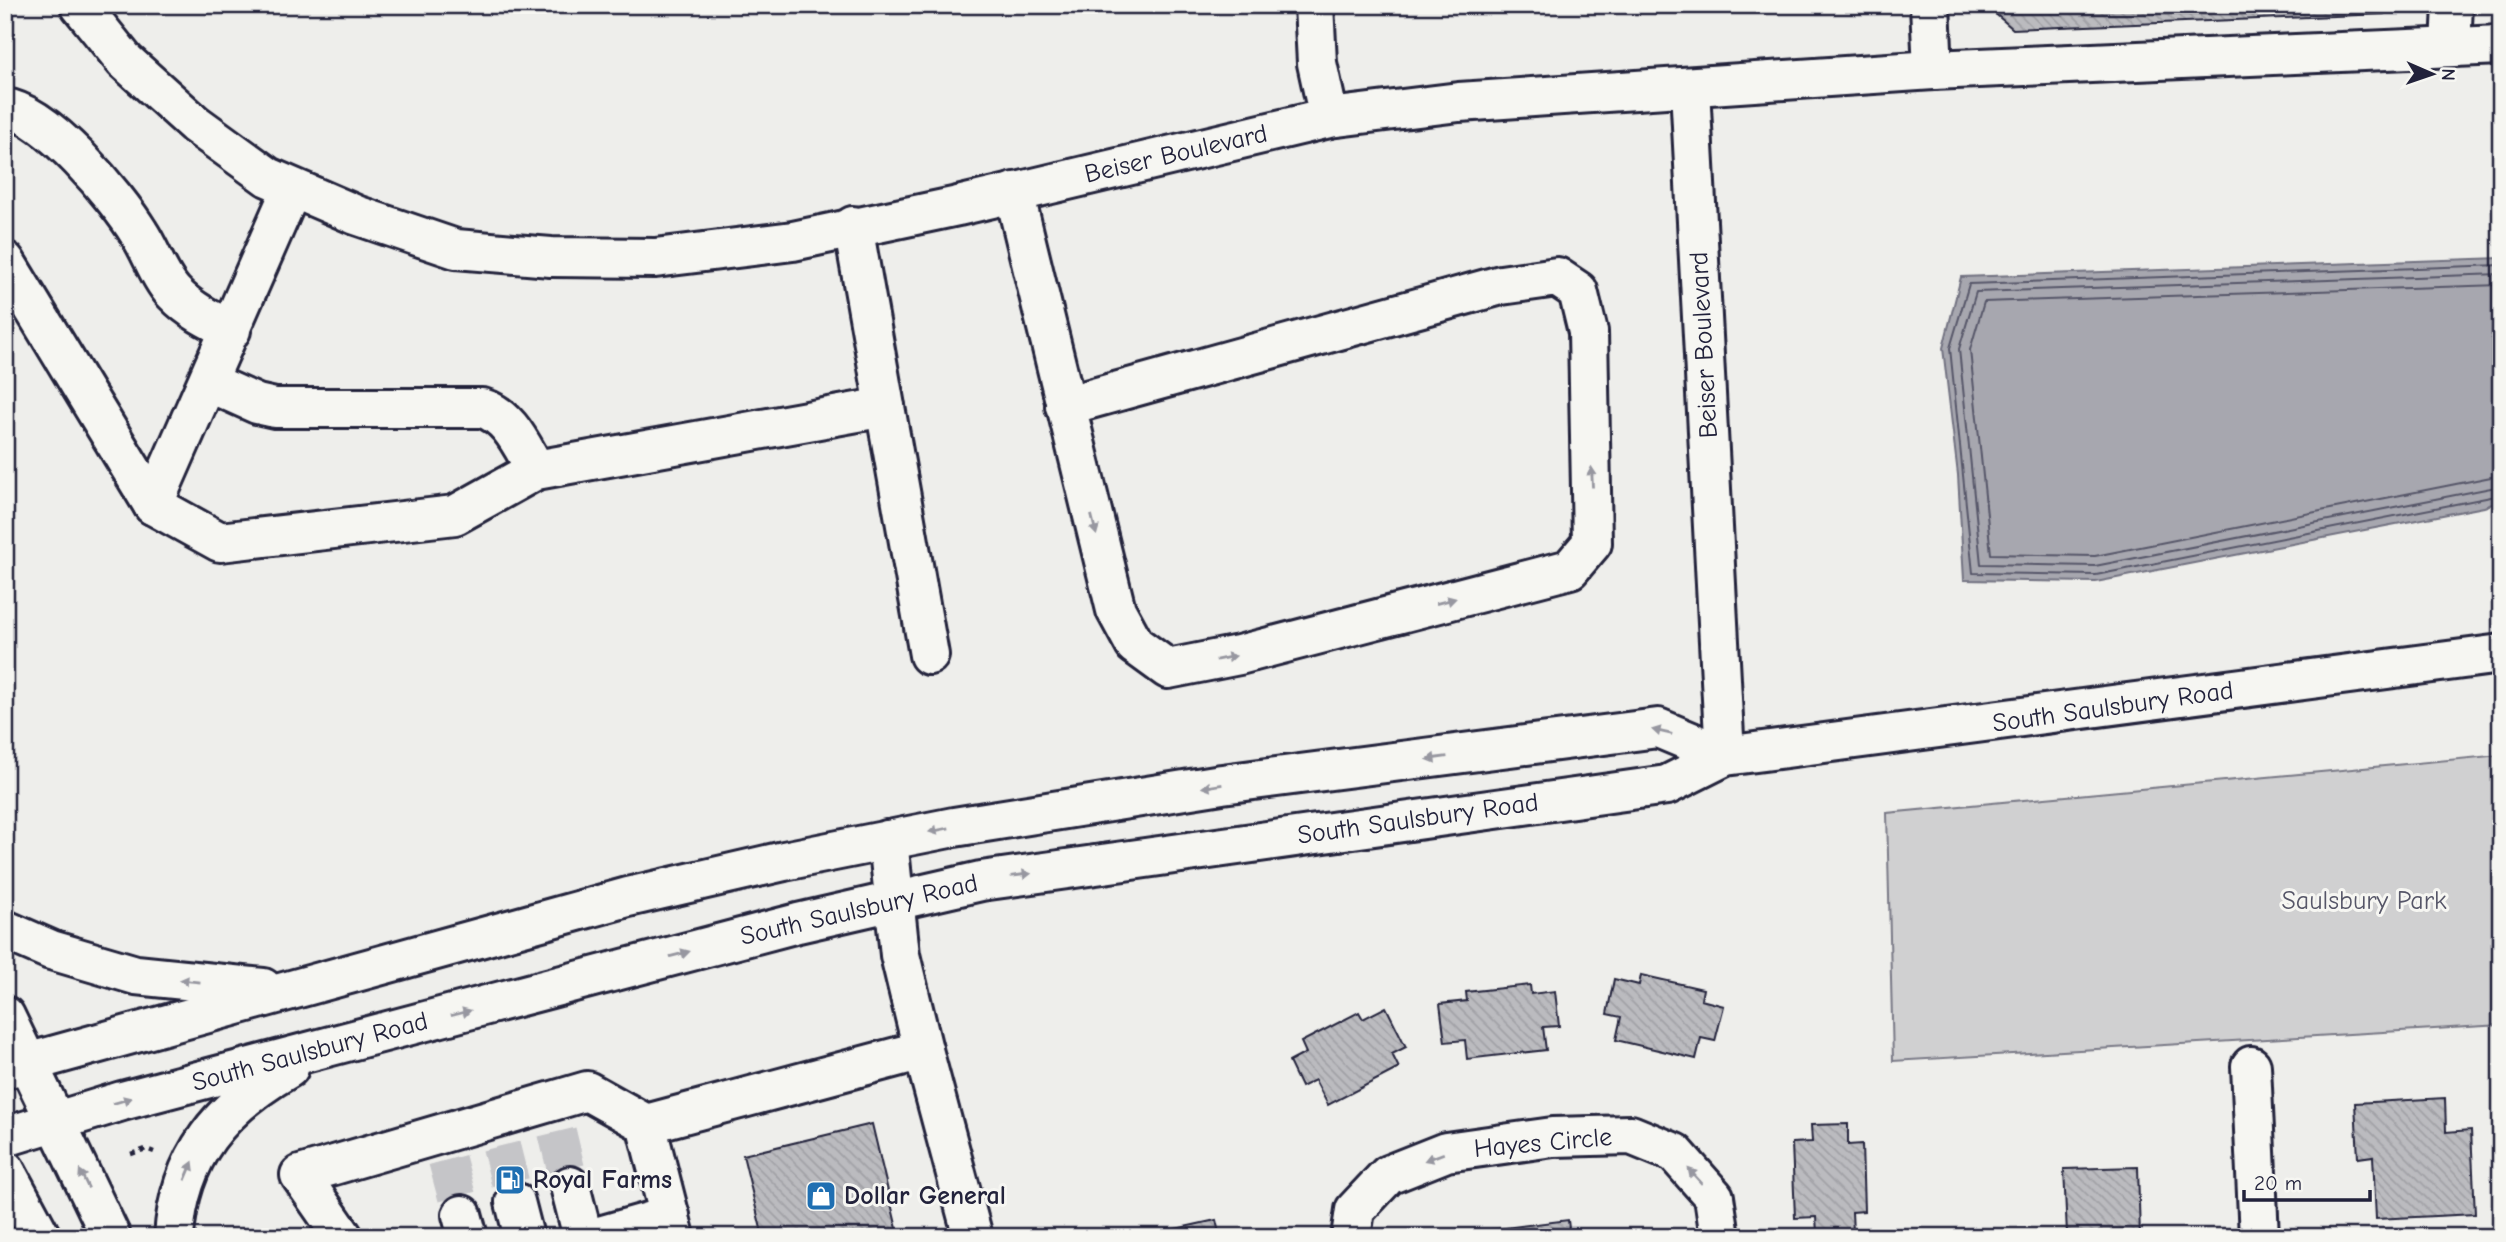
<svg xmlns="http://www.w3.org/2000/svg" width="2506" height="1242" viewBox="0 0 2506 1242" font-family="'Comic Neue',sans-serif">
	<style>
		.green { fill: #d0d0d1; stroke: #797986; stroke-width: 2 }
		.water { fill: #a7a7af; stroke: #727281; stroke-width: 2 }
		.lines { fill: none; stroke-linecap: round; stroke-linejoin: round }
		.shore { stroke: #575769; stroke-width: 2 }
		.building { fill: url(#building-back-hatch); stroke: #22223b; stroke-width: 2 }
		.minor-tunnel { stroke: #c5c5c8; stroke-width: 38; stroke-dasharray: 38 19; stroke-linecap: butt }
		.minor-casing { stroke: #22223b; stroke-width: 44 }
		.major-casing { stroke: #22223b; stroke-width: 44 }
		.path { stroke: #22223b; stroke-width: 4.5; stroke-dasharray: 5 5; stroke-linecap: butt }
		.minor { stroke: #f6f6f2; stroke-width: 38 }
		.major { stroke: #f6f6f2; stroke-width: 38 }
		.oneway { fill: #9797a0 }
		.labels { text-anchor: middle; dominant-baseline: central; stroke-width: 6; stroke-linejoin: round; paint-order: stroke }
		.street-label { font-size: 26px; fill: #22223b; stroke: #f6f6f2 }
		.park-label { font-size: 26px; fill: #565668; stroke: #f6f6f2 }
		.poi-label { font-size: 26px; font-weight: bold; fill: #22223b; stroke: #f6f6f2; text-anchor: start }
	</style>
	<defs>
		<pattern id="building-back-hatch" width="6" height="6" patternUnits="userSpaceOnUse" patternTransform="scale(1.75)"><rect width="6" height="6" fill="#bbbbbf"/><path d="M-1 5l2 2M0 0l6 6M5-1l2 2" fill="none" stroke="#a0a0a5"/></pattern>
	</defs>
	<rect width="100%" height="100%" fill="#eeeeeb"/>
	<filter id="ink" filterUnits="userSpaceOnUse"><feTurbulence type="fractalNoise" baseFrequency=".0143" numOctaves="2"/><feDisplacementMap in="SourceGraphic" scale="14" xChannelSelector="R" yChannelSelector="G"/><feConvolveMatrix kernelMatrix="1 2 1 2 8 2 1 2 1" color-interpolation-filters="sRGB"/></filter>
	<g filter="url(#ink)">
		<polygon class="green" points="2501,755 2501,1025 1893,1061 1887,813"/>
		<polygon class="water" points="2501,258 2501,501 2484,507 2096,582 1964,580 1958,475 1943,348 1961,277"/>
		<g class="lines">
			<g class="shore">
				<polyline points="2501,265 1969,284 1950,348 1973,573 2096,575 2501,495"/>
				<polyline points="2501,274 1976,292 1959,349 1981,564 2095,566 2501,486"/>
				<polyline points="2501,285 1984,302 1970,350 1991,554 2095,556 2501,475"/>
			</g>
		</g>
		<g class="building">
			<polygon points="1985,5 2392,5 2384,14 2013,29"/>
			<polygon points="1641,975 1703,989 1701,1000 1724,1006 1715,1041 1701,1038 1696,1059 1616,1040 1621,1017 1607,1014 1614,979 1639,985"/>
			<polygon points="1530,985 1531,994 1555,991 1559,1026 1543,1027 1546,1050 1467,1059 1465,1040 1445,1042 1440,1004 1467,1001 1466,992"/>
			<polygon points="1386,1007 1406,1047 1392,1054 1399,1068 1328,1105 1315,1080 1301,1087 1289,1062 1306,1053 1301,1042 1359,1012 1363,1019"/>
			<polygon points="2445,1098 2446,1132 2471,1130 2475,1214 2376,1219 2373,1156 2358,1158 2355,1103"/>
			<polygon points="872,1124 899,1237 763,1237 743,1155"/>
			<polygon points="1848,1124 1848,1145 1862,1144 1864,1211 1852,1212 1853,1232 1817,1233 1816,1217 1795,1218 1792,1143 1812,1142 1811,1125"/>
			<polygon points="2138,1167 2140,1237 2062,1237 2067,1234 2064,1169"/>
			<polygon points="1216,1220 1220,1237 1177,1237 1175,1229"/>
			<polygon points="1568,1220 1570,1237 1490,1237 1489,1230"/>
		</g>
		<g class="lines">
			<g class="minor-tunnel">
				<polyline points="557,1132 570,1186"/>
				<polyline points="501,1146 515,1202"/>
				<polyline points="447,1160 462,1215"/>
			</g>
			<g class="minor-casing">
				<g id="minor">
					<polyline points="80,5 125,61 195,124 268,177 356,215 456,249 551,257 655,258 793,241 958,206 1329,118 1459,102 1933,70 2501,45"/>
					<polyline points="1314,5 1317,63 1329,118"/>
					<polyline points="1930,5 1933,70"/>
					<polyline points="2451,47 2453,5"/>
					<polyline points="1690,88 1725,756"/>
					<path d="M5,108C47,113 117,197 139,233C151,251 159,277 174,293C190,310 210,320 231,330"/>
					<polyline points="1014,192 1116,610 1135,645 1168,669 1239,655 1570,569 1592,543 1588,332 1578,291 1557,277 1501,285 1065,406"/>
					<polyline points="853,226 929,655"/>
					<polyline points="5,261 153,505 220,542 455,515 536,470 885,407"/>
					<path d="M208,382L257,404L275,408H482C510,416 522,447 536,470"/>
					<polyline points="153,505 292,188"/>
					<polyline points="923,1050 973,1237"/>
					<polyline points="2251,1066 2259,1237"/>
					<polyline points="570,1186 583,1237"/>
					<polyline points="515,1202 524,1237"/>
					<polyline points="462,1215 468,1237"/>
					<polyline points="343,1237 300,1175 587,1091 646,1124"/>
					<polyline points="596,1237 670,1216"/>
					<polyline points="675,1237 646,1124 923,1050 900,955 888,840"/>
					<polyline points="1351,1237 1355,1210 1388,1175 1446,1152 1553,1137 1631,1135 1675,1153 1714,1197 1720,1237"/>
				</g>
			</g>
			<g class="major-casing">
				<g id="major">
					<polyline points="5,930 51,950 136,975 263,988"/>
					<polyline points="5,1016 111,1237"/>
					<polyline points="5,1069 628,897 784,861 954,827 1222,784 1658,728 1725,756"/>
					<polyline points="5,1137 122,1101 798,923 981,881 1667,785 1725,756 2501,654"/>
					<polyline points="5,1170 41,1237"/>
					<path d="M174,1237C179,1156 221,1107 289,1068"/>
				</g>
			</g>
			<polyline class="path" points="131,1154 146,1149 154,1152"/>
			<use href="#minor" class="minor"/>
			<use href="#major" class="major"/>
		</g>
		<defs><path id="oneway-solid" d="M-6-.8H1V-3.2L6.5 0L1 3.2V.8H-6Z" transform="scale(1.75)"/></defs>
		<g class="oneway">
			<use href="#oneway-solid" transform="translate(1592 477) rotate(-93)"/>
			<use href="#oneway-solid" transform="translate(1094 525) rotate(76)"/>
			<use href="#oneway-solid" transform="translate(1446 601) rotate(-15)"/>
			<use href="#oneway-solid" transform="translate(1226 658) rotate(-11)"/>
			<use href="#oneway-solid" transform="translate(1662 732) rotate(-167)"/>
			<use href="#oneway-solid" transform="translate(1437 758) rotate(172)"/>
			<use href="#oneway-solid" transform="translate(1212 786) rotate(171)"/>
			<use href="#oneway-solid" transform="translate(939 830) rotate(169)"/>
			<use href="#oneway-solid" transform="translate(1021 875) rotate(-8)"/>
			<use href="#oneway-solid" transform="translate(680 954) rotate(-15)"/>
			<use href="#oneway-solid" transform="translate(190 981) rotate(-174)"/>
			<use href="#oneway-solid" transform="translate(461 1013) rotate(-15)"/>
			<use href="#oneway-solid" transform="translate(122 1101) rotate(-16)"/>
			<use href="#oneway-solid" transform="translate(1434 1157) rotate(159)"/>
			<use href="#oneway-solid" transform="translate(189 1171) rotate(-67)"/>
			<use href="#oneway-solid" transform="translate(1695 1176) rotate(-132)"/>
			<use href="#oneway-solid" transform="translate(84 1179) rotate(-116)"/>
		</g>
	</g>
	<defs>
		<g id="fuel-square" transform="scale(1.575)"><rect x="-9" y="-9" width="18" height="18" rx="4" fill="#1f6fb2" stroke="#f6f6f2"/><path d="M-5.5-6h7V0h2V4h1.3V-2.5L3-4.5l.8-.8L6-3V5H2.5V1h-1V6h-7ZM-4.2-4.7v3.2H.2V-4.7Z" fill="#fff"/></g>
		<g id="shop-square" transform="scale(1.575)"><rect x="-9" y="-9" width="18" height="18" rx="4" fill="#1f6fb2" stroke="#f6f6f2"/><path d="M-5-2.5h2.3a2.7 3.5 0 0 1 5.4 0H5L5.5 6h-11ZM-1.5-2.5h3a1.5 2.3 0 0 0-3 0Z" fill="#fff"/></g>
	</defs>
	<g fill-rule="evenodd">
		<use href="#fuel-square" x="510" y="1180"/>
		<use href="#shop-square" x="821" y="1196"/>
	</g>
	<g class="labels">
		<g class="street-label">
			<text transform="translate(1176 154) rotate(-13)">Beiser Boulevard</text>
			<text transform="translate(1704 345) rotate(-93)">Beiser Boulevard</text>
			<text transform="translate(2113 707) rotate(-8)">South Saulsbury Road</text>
			<text transform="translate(1418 819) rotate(-8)">South Saulsbury Road</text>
			<text transform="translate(859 910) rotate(-13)">South Saulsbury Road</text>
			<text transform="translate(310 1052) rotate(-15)">South Saulsbury Road</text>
			<text transform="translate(1543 1143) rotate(-5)">Hayes Circle</text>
		</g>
		<g class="park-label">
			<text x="2364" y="901">Saulsbury Park</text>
		</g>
		<g class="poi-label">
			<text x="533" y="1180">Royal Farms</text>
			<text x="844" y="1196">Dollar General</text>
		</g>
	</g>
	<rect width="2506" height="1242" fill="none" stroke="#f6f6f2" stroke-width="28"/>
	<rect x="14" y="14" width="2478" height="1214" fill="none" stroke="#22223b" stroke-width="2.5" filter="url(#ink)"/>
	<g transform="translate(2432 74) rotate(92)" stroke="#f6f6f2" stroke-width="5" paint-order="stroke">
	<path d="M0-5L12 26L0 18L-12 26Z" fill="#22223b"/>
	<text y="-10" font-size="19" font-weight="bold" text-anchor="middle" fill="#22223b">N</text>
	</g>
	<path d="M2244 1190v10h126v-10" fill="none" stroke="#22223b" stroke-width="3.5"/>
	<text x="2254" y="1190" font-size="21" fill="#22223b" stroke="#f6f6f2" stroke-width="5" paint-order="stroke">20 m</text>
</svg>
